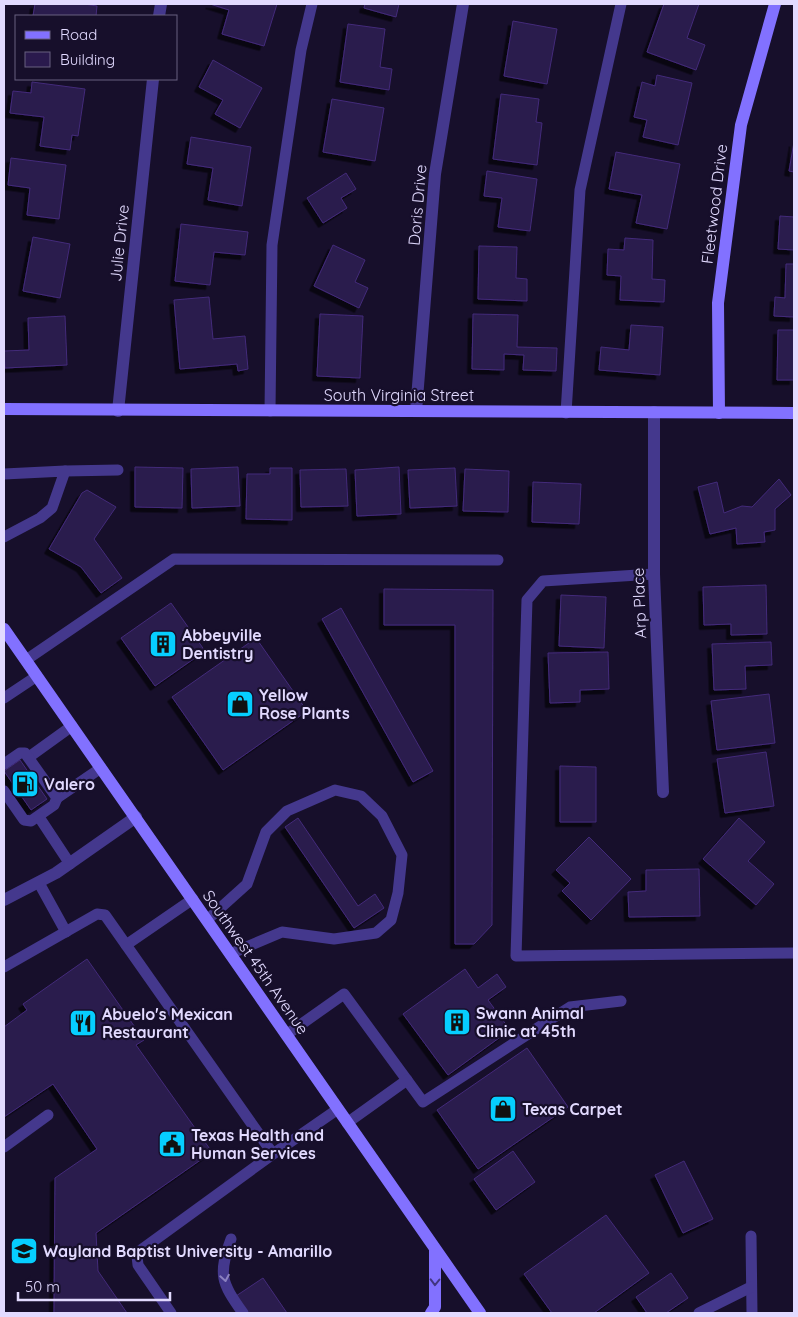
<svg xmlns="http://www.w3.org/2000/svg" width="798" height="1317" viewBox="0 0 798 1317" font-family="Quicksand,sans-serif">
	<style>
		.building { fill: #2a1a4d; stroke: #432b7a; filter: url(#shadow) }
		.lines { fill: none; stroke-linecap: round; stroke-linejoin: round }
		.lane { stroke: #44388d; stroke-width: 11 }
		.street { stroke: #44388d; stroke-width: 12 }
		.secondary { stroke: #8271ff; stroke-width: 12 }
		.oneway { stroke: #8b81c0 }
		.oneway2 { stroke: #423680 }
		.labels { text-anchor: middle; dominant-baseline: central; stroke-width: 4.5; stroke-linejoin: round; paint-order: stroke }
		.street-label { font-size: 16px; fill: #e2daff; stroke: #170f2b }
		.poi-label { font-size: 16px; font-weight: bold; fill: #e2daff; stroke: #170f2b; text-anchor: start }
	</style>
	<defs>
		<filter id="shadow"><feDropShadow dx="-4.5" dy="4.5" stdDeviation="0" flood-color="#0009"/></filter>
	</defs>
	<rect width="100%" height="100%" fill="#170f2b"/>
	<g class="building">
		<polygon points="35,4 84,4 97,6 96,16 33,16"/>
		<polygon points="210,4 277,4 264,46 222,34 229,10"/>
		<polygon points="365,4 399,4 396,17 364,8"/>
		<polygon points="664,4 699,4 687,38 705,45 696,70 647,52"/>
		<polygon points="513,21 557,29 547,84 504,76"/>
		<polygon points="348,24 385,29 380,67 392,69 389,90 340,82"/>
		<polygon points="213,60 262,88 240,128 215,114 223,100 199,87"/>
		<polygon points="657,75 692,83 678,145 643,137 647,120 634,117 642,82 655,86"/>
		<polygon points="32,82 85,89 78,136 72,135 70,150 40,146 44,117 10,113 13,91 31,93"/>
		<polygon points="501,94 539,99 536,122 542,123 537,165 493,159"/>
		<polygon points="332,99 384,108 375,161 323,152"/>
		<polygon points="191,137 251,147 242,206 208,200 213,168 187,164"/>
		<polygon points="794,142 794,172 789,171"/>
		<polygon points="616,152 680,164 667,229 636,223 642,195 609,189"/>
		<polygon points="11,158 66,165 59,219 27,215 30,188 8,185"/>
		<polygon points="487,171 537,179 530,231 498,227 502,198 484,196"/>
		<polygon points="346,173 356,189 341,198 347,208 323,223 307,198"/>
		<polygon points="780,216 794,217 794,250 778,249"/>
		<polygon points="181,224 248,232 245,255 214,252 210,285 175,281"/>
		<polygon points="33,237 70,244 60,298 23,291"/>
		<polygon points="625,238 653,240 652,279 665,280 664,302 620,300 621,276 607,275 608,249 624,250"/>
		<polygon points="333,245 365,260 355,282 368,288 359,308 314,286"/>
		<polygon points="479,246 517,247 516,278 527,279 527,301 478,299"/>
		<polygon points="786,264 794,264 794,317 774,316 775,297 785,298"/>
		<polygon points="209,297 213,339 245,336 248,369 238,371 237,364 180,369 174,300"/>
		<polygon points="320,314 363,316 360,378 317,376"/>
		<polygon points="473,314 518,315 517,347 557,348 556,371 523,370 524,355 504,354 504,370 472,369"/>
		<polygon points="65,316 67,365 5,368 4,351 29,350 28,318"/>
		<polygon points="631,325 663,327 660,375 599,370 601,347 629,350"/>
		<polygon points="778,330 794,330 794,380 777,380"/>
		<polygon points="135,467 183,468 182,508 135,507"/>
		<polygon points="238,467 240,506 192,508 191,469"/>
		<polygon points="399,467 401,514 357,516 355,470"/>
		<polygon points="270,468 292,468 292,520 246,519 247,474 270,474"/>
		<polygon points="455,468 457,506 410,508 408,470"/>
		<polygon points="346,469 348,506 301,507 300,470"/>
		<polygon points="465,469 509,471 508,512 463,511"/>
		<polygon points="779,479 791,495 775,509 775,530 764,532 765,542 737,544 736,528 710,534 698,487 717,482 724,513 742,506 752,507"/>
		<polygon points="533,482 581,484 579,524 532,522"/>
		<polygon points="87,490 116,507 94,539 122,578 101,593 81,567 49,549 82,493"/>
		<polygon points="766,585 767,634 731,635 731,624 704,625 703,587"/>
		<polygon points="384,589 493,590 492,925 474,944 455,944 455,625 384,625"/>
		<polygon points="561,595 606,597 604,648 559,646"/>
		<polygon points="171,603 205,651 155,686 121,638"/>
		<polygon points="341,608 433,771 413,782 322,619"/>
		<polygon points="256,638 307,711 223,770 172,697"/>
		<polygon points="771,642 772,665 745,666 746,689 714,690 712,644"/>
		<polygon points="608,652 609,689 580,690 580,702 550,703 548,653"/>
		<polygon points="769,694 775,743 717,750 711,701"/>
		<polygon points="766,752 774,806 725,813 717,759"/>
		<polygon points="20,760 47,799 31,810 4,771"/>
		<polygon points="560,766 596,767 596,822 560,822"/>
		<polygon points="298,818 358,906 375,894 384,908 354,928 285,827"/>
		<polygon points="739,818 765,842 748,861 774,884 756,905 703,859"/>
		<polygon points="589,837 631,879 591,920 562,891 570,883 556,870"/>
		<polygon points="699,869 700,916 629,917 628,892 646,891 646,870"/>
		<polygon points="87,959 144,1040 136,1045 212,1152 96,1233 98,1271 127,1313 54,1313 55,1178 97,1149 53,1084 4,1117 4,1027 27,1010 23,1004"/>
		<polygon points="465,969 478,988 497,974 506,987 488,1000 510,1030 448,1075 403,1014"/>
		<polygon points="527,1048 568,1107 478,1169 437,1110"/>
		<polygon points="513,1151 535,1182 496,1210 474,1179"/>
		<polygon points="684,1161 713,1219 683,1233 655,1175"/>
		<polygon points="606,1215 649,1273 594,1313 552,1313 524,1274"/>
		<polygon points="671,1273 688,1298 666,1313 647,1313 636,1297"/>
		<polygon points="263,1278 287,1313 248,1313 236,1296"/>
	</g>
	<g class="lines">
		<g class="lane">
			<polyline points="270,411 272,245 301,50 312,4"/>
			<polyline points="566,413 580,190 621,4"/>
			<polyline points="65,471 118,470"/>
			<polyline points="4,537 40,518 52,508 65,471 4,474"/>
			<polyline points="654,574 543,581 527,600 516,956 794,953"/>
			<polyline points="26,660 174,559 498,560"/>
			<polyline points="4,698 37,676"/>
			<polyline points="29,757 72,726"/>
			<polyline points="4,764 20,753 25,753 57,798 54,805 31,821 24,820 4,791"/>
			<polyline points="57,798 101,768"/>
			<polyline points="39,817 70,864"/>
			<polyline points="39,883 66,932"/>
			<polyline points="207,920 247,884 266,832 287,811 335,790 361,796 382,816 402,855 398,893 391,920 376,933 334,939 282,932 230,954"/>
			<polyline points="126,945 193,899"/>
			<polyline points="4,967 97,914 105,915 273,1154 141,1250 137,1256 138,1265 171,1313"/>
			<polyline points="286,1035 344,994 423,1102 570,1007 621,1001"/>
			<polyline points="347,1123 407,1080"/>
			<polyline points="4,1147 48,1115"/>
			<polyline points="273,1154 338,1109"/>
			<polyline points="751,1236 752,1313"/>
			<path d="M231,1239C218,1275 221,1282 243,1313"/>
			<polyline points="699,1313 751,1287"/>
		</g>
		<g class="street">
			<polyline points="159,16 161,4"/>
			<polyline points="118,411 153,79"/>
			<polyline points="416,411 435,174 463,4"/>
			<polyline points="654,412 654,574 663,792"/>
			<polyline points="4,900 56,873 136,817"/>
		</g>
		<g class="secondary">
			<polyline points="4,409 794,413"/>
			<polyline points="719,413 718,303 741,125 775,4"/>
			<polyline points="4,629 480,1313"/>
			<polyline points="431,1313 435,1307 435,1250"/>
		</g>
	</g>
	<defs><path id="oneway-chevron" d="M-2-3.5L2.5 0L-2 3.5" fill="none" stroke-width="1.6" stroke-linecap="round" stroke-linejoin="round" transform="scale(1.25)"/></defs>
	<use class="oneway" href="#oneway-chevron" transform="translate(225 1278) rotate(80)"/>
	<use class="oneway2" href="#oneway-chevron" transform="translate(435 1282) rotate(91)"/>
	<defs>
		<g id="building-square" transform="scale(1.4375)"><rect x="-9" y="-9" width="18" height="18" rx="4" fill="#06ceff" stroke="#170f2b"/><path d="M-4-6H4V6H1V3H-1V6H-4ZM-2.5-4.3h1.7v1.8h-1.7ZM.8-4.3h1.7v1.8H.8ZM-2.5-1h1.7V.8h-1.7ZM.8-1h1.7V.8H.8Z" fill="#111"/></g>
		<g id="shop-square" transform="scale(1.4375)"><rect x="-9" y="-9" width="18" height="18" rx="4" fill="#06ceff" stroke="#170f2b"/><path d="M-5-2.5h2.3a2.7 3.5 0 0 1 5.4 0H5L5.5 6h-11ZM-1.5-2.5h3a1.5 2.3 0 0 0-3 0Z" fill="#111"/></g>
		<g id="fuel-square" transform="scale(1.4375)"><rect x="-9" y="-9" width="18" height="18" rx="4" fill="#06ceff" stroke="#170f2b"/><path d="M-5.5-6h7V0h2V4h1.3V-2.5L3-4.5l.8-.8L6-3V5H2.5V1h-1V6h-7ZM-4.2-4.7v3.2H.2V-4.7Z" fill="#111"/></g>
		<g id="restaurant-square" transform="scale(1.4375)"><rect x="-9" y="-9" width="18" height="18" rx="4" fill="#06ceff" stroke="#170f2b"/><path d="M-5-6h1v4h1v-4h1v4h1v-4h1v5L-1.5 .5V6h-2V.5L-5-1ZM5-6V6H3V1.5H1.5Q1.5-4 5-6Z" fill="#111"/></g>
		<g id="civic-square" transform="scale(1.4375)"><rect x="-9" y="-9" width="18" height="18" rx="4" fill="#06ceff" stroke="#170f2b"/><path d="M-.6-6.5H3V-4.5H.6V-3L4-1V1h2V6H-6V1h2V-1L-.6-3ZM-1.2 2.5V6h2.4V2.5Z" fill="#111"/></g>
		<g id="university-square" transform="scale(1.4375)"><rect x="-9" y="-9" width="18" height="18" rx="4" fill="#06ceff" stroke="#170f2b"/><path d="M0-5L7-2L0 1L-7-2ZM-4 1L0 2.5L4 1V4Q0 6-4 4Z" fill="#111"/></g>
	</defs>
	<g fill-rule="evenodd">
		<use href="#building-square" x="163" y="644"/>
		<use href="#shop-square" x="240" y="704"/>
		<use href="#fuel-square" x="25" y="784"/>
		<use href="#building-square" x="457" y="1022"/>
		<use href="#restaurant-square" x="83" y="1023"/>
		<use href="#shop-square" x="503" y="1109"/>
		<use href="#civic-square" x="172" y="1144"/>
		<use href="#university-square" x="24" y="1251"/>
	</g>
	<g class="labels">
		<g class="street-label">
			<text transform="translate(714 204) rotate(-83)">Fleetwood Drive</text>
			<text transform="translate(417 205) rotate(-85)">Doris Drive</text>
			<text transform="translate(119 243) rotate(-84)">Julie Drive</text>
			<text x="399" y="395">South Virginia Street</text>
			<text transform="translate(639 603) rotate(-92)">Arp Place</text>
			<text transform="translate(256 962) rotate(55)">Southwest 45th Avenue</text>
		</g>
		<g class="poi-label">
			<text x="182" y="635">Abbeyville<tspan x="182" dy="18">Dentistry</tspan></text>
			<text x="259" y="695">Yellow<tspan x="259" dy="18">Rose Plants</tspan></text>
			<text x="44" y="784">Valero</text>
			<text x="476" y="1013">Swann Animal<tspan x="476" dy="18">Clinic at 45th</tspan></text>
			<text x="102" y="1014">Abuelo's Mexican<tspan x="102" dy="18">Restaurant</tspan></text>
			<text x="522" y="1109">Texas Carpet</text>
			<text x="191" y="1135">Texas Health and<tspan x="191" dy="18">Human Services</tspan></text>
			<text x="43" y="1251">Wayland Baptist University - Amarillo</text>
		</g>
	</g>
	<rect width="798" height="1317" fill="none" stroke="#e2daff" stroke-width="10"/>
	<rect x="15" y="15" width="162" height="65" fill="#170f2b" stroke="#686080"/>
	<rect x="25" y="31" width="25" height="8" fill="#8271ff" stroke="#686080"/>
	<text x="60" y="40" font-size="15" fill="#e2daff">Road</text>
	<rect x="25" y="52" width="25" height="15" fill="#2a1a4d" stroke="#686080"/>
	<text x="60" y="65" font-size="15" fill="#e2daff">Building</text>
	<path d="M18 1292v8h152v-8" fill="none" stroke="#e2daff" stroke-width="2.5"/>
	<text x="25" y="1292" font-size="15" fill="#e2daff" stroke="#170f2b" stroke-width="4" paint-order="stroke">50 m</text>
</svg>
